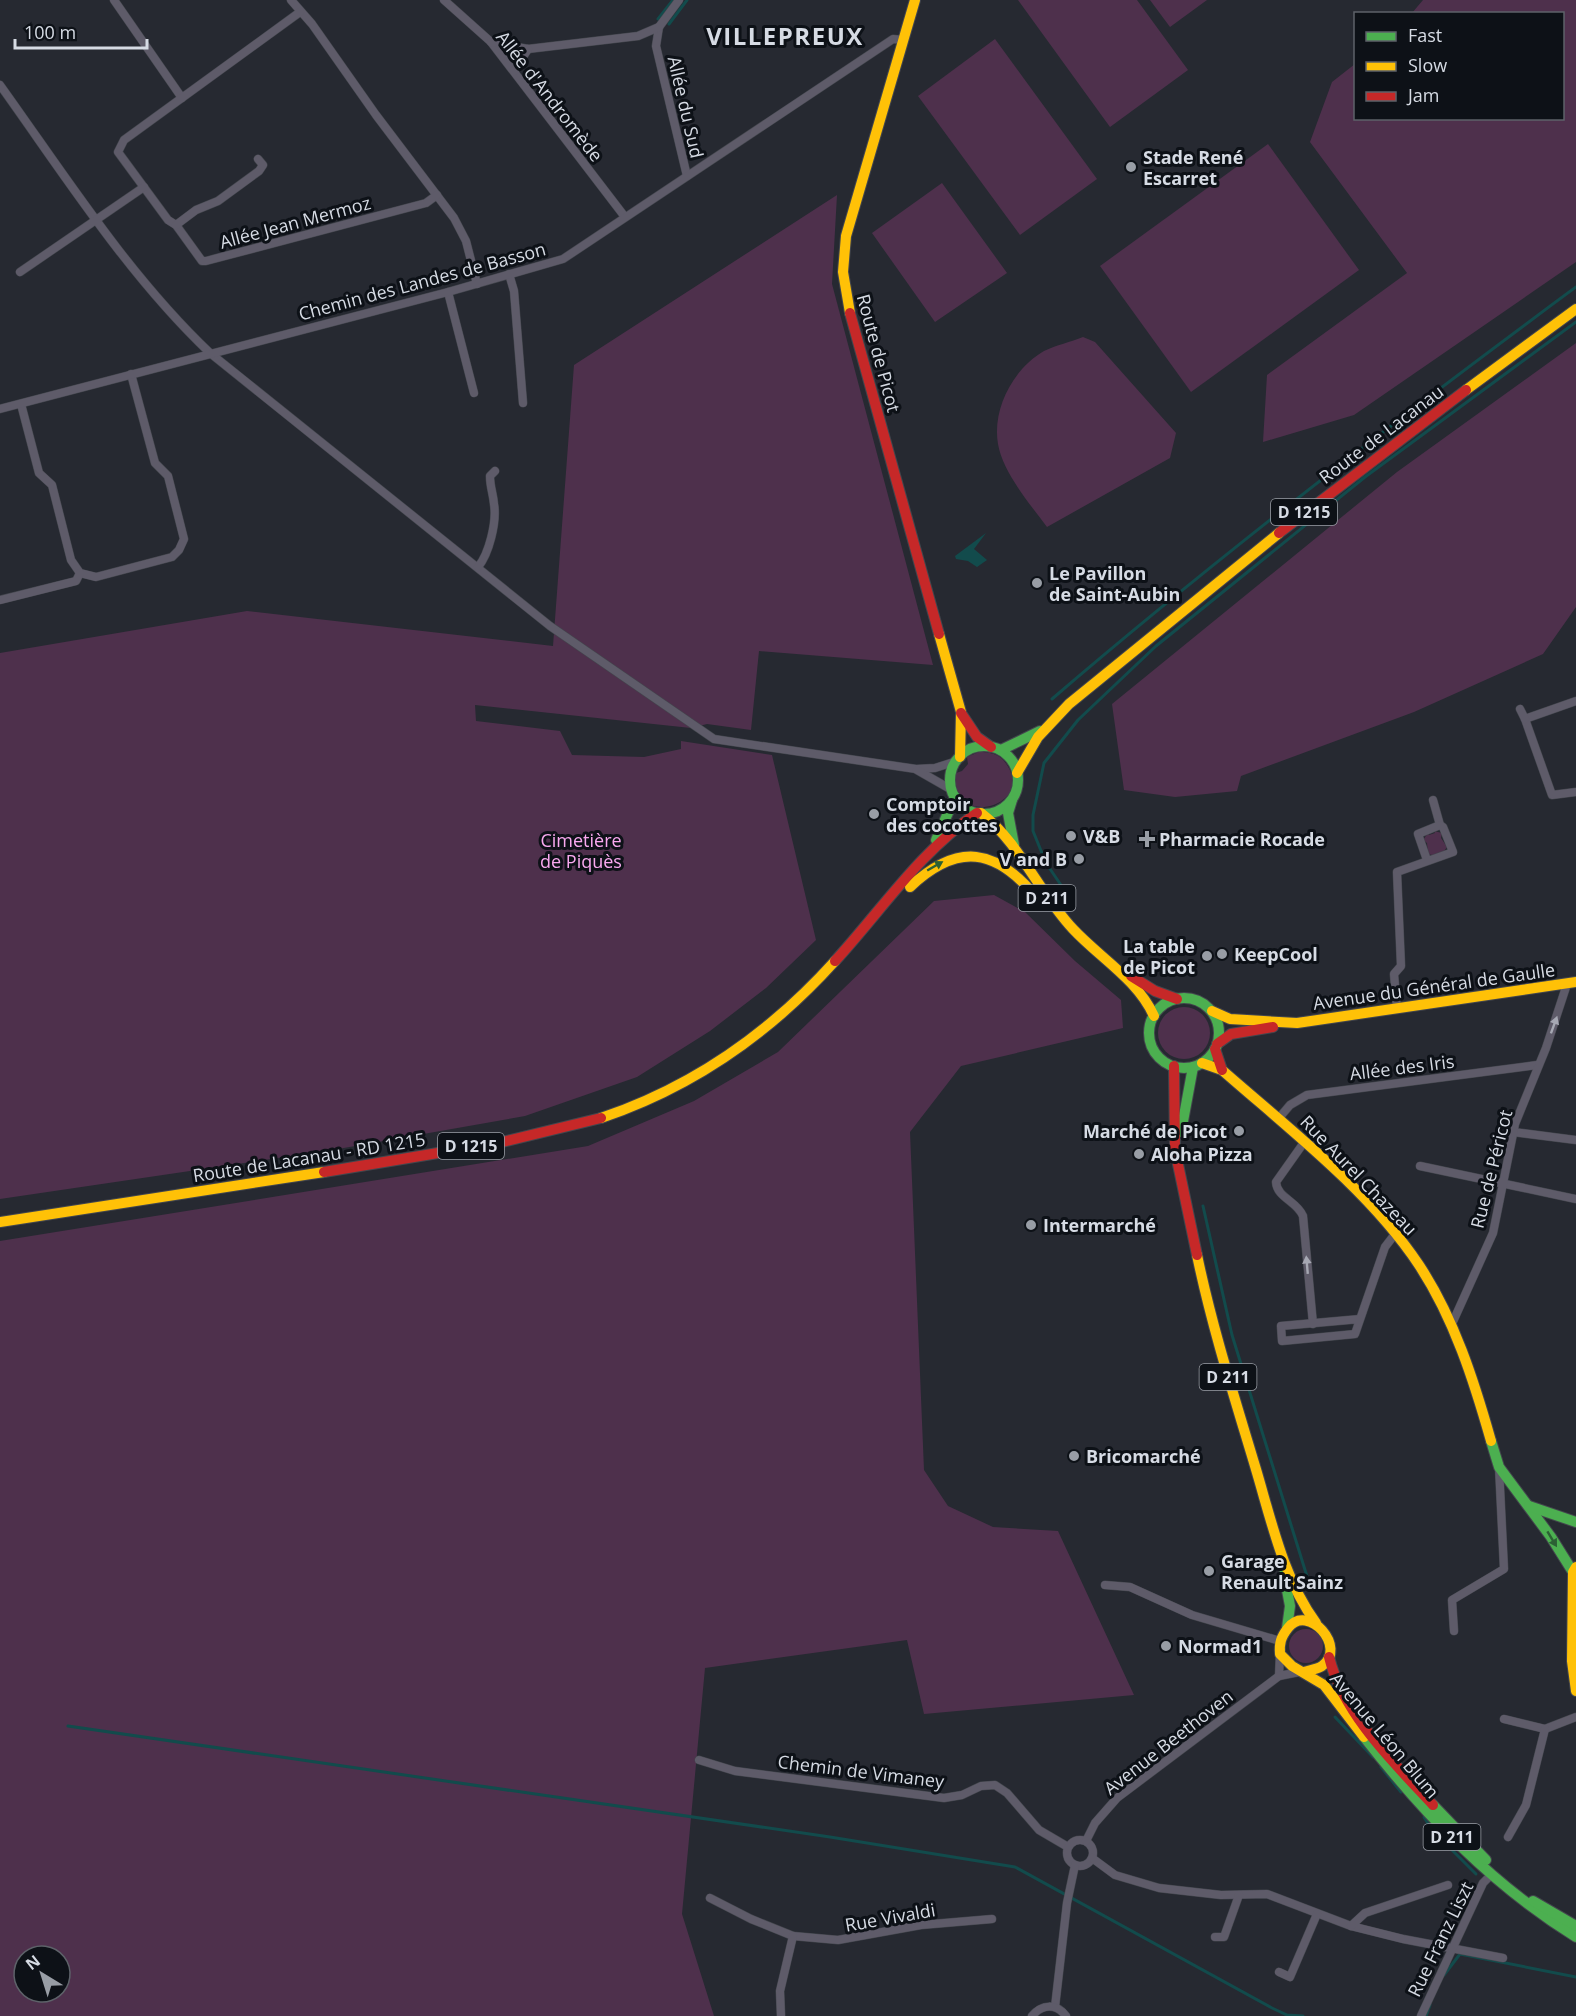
<svg xmlns="http://www.w3.org/2000/svg" width="1576" height="2016" viewBox="0 0 1576 2016" font-family="'Open Sans',sans-serif">
	<style>
		.green { fill: #4e304c; fill-rule: evenodd }
		.water { fill: #124b4c }
		.lines { fill: none; stroke-linecap: round; stroke-linejoin: round }
		.stream { stroke: #124b4c; stroke-width: 3 }
		.street-casing { stroke: #43464d; stroke-width: 9 }
		.fast-casing { stroke: #43464d; stroke-width: 12 }
		.slow-casing { stroke: #43464d; stroke-width: 12 }
		.jam-casing { stroke: #43464d; stroke-width: 12 }
		.street { stroke: #5e5b69; stroke-width: 8 }
		.fast { stroke: #4caf50; stroke-width: 10 }
		.slow { stroke: #ffc107; stroke-width: 10 }
		.jam { stroke: #c62828; stroke-width: 10 }
		.oneway { fill: #2c6034 }
		.oneway2 { fill: #a6a8b3 }
		.poi-dot { fill: #989da5; stroke: #0d1117; stroke-width: 2 }
		.labels { text-anchor: middle; dominant-baseline: central; stroke-width: 6; stroke-linejoin: round; paint-order: stroke }
		.shield { fill: #0d1117; stroke: #9a9ea6; stroke-width: 1.5 }
		.shield-label { font-size: 16px; font-weight: bold; fill: #d6dbe4 }
		.street-label { font-size: 18px; fill: #d6dbe4; stroke: #0d1117 }
		.poi-label { font-size: 18px; font-weight: bold; fill: #d6dbe4; stroke: #0d1117; text-anchor: start }
		.park-label { font-size: 18px; fill: #faa9f0; stroke: #0d1117 }
		.district-label { font-size: 24px; font-weight: bold; letter-spacing: 1.5px; fill: #d6dbe4; stroke: #0d1117 }
	</style>
	<rect width="100%" height="100%" fill="#262931"/>
	<g class="green">
		<polygon points="1018,0 1137,0 1188,70 1110,127"/>
		<polygon points="1150,0 1207,0 1170,27"/>
		<polygon points="1423,0 1576,0 1576,262 1354,415 1263,442 1267,375 1407,273 1310,142 1332,82 1355,64 1356,118 1562,118 1562,14 1412,13"/>
		<polygon points="995,39 1097,179 1020,235 918,96"/>
		<polygon points="1268,144 1359,270 1191,392 1100,266"/>
		<polygon points="942,183 1007,273 935,322 872,233"/>
		<polygon points="837,195 832,284 933,665 759,651 751,730 707,724 691,728 475,705 476,721 560,731 572,755 644,757 681,749 681,741 772,755 816,940 766,988 710,1031 637,1077 525,1116 338,1149 0,1199 0,653 247,611 553,646 574,365"/>
		<path d="M1083,337L1095,342L1176,433L1170,458L1047,527C1030,504 1003,473 998,444C992,409 1013,369 1044,351C1056,345 1071,342 1083,337Z"/>
		<polygon points="1576,343 1576,607 1543,654 1414,712 1241,776 1237,791 1175,797 1124,790 1112,704 1397,472"/>
		<path d="M979,752C991,752 1000,754 1007,765C1035,807 949,830 956,773L962,771L968,764L967,757Z"/>
		<polygon points="1434,831 1442,833 1441,838 1447,847 1442,854 1441,852 1436,854 1436,856 1428,854 1427,843 1423,840 1428,833 1429,835 1435,833"/>
		<path d="M994,895L1025,912L1075,961L1121,1000L1123,1028L961,1066L910,1132L924,1470L948,1506L993,1527L1058,1531L1134,1695L924,1714L907,1640L705,1668L682,1914L714,2016H0V1241L588,1146L694,1101L778,1052L934,901ZM24,1956H60V1992H24Z"/>
		<circle cx="1184" cy="1033" r="26"/>
		<circle cx="1306" cy="1646" r="17"/>
	</g>
	<polygon class="water" points="986,533 974,549 987,560 977,567 968,561 956,559 955,556"/>
	<g class="lines">
		<g class="stream">
			<polyline points="658,19 673,0"/>
			<polyline points="669,24 687,0"/>
			<path d="M1052,699C1221,554 1397,419 1576,287"/>
			<polyline points="1065,891 1046,863 1033,831 1033,815 1044,763 1078,720 1156,646 1365,477 1576,322"/>
			<polyline points="1203,1206 1232,1335 1310,1586"/>
			<polyline points="1335,1717 1373,1757"/>
			<polyline points="68,1726 830,1837 1015,1867 1272,2008 1287,2015 1303,2016"/>
			<polyline points="1381,1767 1401,1792"/>
			<polyline points="1424,1817 1432,1830 1476,1874"/>
			<polyline points="1444,1975 1460,1954 1576,1977"/>
			<polyline points="1426,2016 1430,2005"/>
		</g>
		<g class="street-casing">
			<g id="street">
				<polyline points="114,0 182,98"/>
				<polyline points="291,0 312,24 376,115 454,218 466,241 477,284"/>
				<polyline points="444,0 491,42 625,217"/>
				<polyline points="300,12 124,140 118,152 168,220 176,225 202,261 206,261 426,203 437,195"/>
				<polyline points="659,27 656,46 687,176"/>
				<polyline points="491,42 528,49 638,36 659,27 679,0"/>
				<polyline points="514,71 528,49"/>
				<path d="M0,85C66,177 128,275 210,353L550,626L714,739L916,769L935,768L957,761"/>
				<polyline points="176,225 196,210 218,201 259,171 263,165 258,159"/>
				<polyline points="20,272 144,187"/>
				<polyline points="509,274 514,291 523,403"/>
				<polyline points="448,292 474,393"/>
				<polyline points="21,404 39,473 52,485 71,560 80,573 96,577 172,557 179,550 184,539 168,476 155,463 131,374"/>
				<polyline points="0,409 448,292 563,259 893,39 903,40"/>
				<path d="M478,567C489,554 497,522 494,504C493,493 490,487 490,476L495,471"/>
				<polyline points="0,600 76,581 80,573"/>
				<polyline points="1576,701 1525,719 1552,795 1576,792"/>
				<polyline points="1520,709 1525,719"/>
				<polyline points="917,770 952,790"/>
				<polyline points="1433,800 1440,825"/>
				<polyline points="1397,1009 1394,974 1401,966 1397,872 1453,852 1443,827 1440,825 1418,834 1427,860"/>
				<polyline points="1279,1118 1290,1105 1307,1095 1537,1065"/>
				<polyline points="1513,1132 1576,1140"/>
				<path d="M1305,1141L1276,1182C1277,1198 1297,1201 1303,1216L1313,1324"/>
				<polyline points="1420,1166 1576,1199"/>
				<polyline points="1360,1319 1281,1326 1282,1341 1355,1334 1385,1247 1395,1234"/>
				<polyline points="1451,1326 1493,1233 1515,1124 1546,1048 1567,984"/>
				<polyline points="1105,1585 1130,1587 1192,1615 1280,1641"/>
				<polyline points="1454,1631 1452,1600 1504,1569 1499,1467"/>
				<polyline points="1279,1676 1280,1653"/>
				<polyline points="1504,1719 1545,1729 1576,1717"/>
				<polyline points="699,1760 735,1771 944,1798 962,1795 981,1786 995,1785 1007,1793 1039,1830 1068,1847"/>
				<polyline points="1508,1837 1526,1805 1545,1729"/>
				<circle cx="1080" cy="1853" r="13"/>
				<polyline points="1086,1841 1095,1823 1117,1798 1279,1676 1299,1672"/>
				<polyline points="1092,1858 1115,1875 1159,1888 1221,1895 1267,1894 1351,1926 1403,1939 1503,1958"/>
				<polyline points="710,1898 751,1919 793,1936 838,1940 921,1925 992,1919"/>
				<polyline points="1351,1926 1365,1913 1448,1885"/>
				<polyline points="1215,1937 1224,1937 1239,1895"/>
				<polyline points="1279,1972 1290,1977 1317,1914"/>
				<polyline points="1055,2007 1067,1903 1075,1865"/>
				<polyline points="781,2016 780,1991 793,1936"/>
				<path d="M1032,2016C1042,2004 1056,2003 1066,2016"/>
				<polyline points="1421,2016 1483,1883 1490,1876"/>
			</g>
		</g>
		<g class="fast-casing">
			<g id="fast">
				<circle cx="984" cy="780" r="34"/>
				<polyline points="1001,750 1040,731"/>
				<polyline points="1012,800 1008,813 1014,845"/>
				<polyline points="936,840 955,797"/>
				<circle cx="1184" cy="1033" r="35"/>
				<polyline points="1181,1132 1193,1067"/>
				<polyline points="1491,1441 1499,1467 1551,1537 1573,1572"/>
				<polyline points="1529,1506 1576,1522"/>
				<polyline points="1284,1574 1290,1606 1287,1628"/>
				<path d="M1364,1737C1425,1815 1491,1884 1576,1937"/>
				<polyline points="1433,1805 1486,1860"/>
				<polyline points="1533,1901 1576,1926"/>
			</g>
		</g>
		<g class="slow-casing">
			<g id="slow">
				<polyline points="850,313 843,272 846,236 915,0"/>
				<polyline points="1466,390 1576,309"/>
				<polyline points="939,634 961,712 960,757"/>
				<polyline points="1017,773 1038,737 1069,704 1279,533"/>
				<path d="M981,813C1020,843 1039,893 1073,929C1100,958 1137,979 1154,1016"/>
				<path d="M910,887C958,842 996,848 1037,898"/>
				<polyline points="1212,1011 1230,1019 1297,1023 1576,982"/>
				<path d="M1202,1063L1222,1070C1288,1128 1370,1191 1419,1265C1454,1318 1474,1381 1491,1441"/>
				<path d="M601,1118C693,1087 771,1032 835,961"/>
				<polyline points="0,1222 324,1172"/>
				<path d="M1197,1255C1212,1327 1234,1396 1255,1466C1271,1519 1283,1578 1316,1623"/>
				<polyline points="1576,1567 1573,1572 1572,1661 1576,1691"/>
				<path d="M1304,1672C1309,1670 1318,1669 1322,1666C1348,1648 1308,1602 1288,1628C1281,1637 1279,1643 1280,1654L1292,1666L1324,1685L1364,1737"/>
			</g>
		</g>
		<g class="jam-casing">
			<g id="jam">
				<polyline points="850,313 939,634"/>
				<polyline points="1279,533 1466,390"/>
				<polyline points="961,713 977,737 991,747"/>
				<path d="M835,961C881,911 920,851 977,813"/>
				<polyline points="1131,976 1155,991 1177,999"/>
				<polyline points="1217,1044 1231,1034 1273,1027"/>
				<polyline points="1215,1049 1222,1070"/>
				<polyline points="1174,1066 1175,1150 1197,1255"/>
				<polyline points="324,1172 498,1143 601,1118"/>
				<path d="M1329,1657C1343,1714 1394,1763 1433,1805"/>
			</g>
		</g>
		<use href="#street" class="street"/>
		<use href="#fast" class="fast"/>
		<use href="#slow" class="slow"/>
		<use href="#jam" class="jam"/>
	</g>
	<defs><path id="oneway-solid" d="M-6-.8H1V-3.2L6.5 0L1 3.2V.8H-6Z" transform="scale(1.5)"/></defs>
	<g class="oneway">
		<use href="#oneway-solid" transform="translate(935 866) rotate(-30)"/>
		<use href="#oneway-solid" transform="translate(1552 1539) rotate(59)"/>
	</g>
	<g class="oneway2">
		<use href="#oneway-solid" transform="translate(1554 1025) rotate(-70)"/>
		<use href="#oneway-solid" transform="translate(1307 1265) rotate(-95)"/>
	</g>
	<g class="poi-dot">
		<circle cx="1131" cy="167" r="6"/>
		<circle cx="1037" cy="583" r="6"/>
		<circle cx="874" cy="814" r="6"/>
		<circle cx="1071" cy="836" r="6"/>
		<path d="M1144 830h6v6h6v6h-6v6h-6v-6h-6v-6h6z"/>
		<circle cx="1079" cy="859" r="6"/>
		<circle cx="1222" cy="954" r="6"/>
		<circle cx="1207" cy="956" r="6"/>
		<circle cx="1239" cy="1131" r="6"/>
		<circle cx="1139" cy="1154" r="6"/>
		<circle cx="1031" cy="1225" r="6"/>
		<circle cx="1074" cy="1456" r="6"/>
		<circle cx="1209" cy="1571" r="6"/>
		<circle cx="1166" cy="1646" r="6"/>
	</g>
	<g class="labels">
		<g class="shield">
			<rect x="1271" y="499" width="66" height="26" rx="4.5"/>
			<rect x="1018.5" y="885" width="57" height="26" rx="4.5"/>
			<rect x="438" y="1133" width="66" height="26" rx="4.5"/>
			<rect x="1199.5" y="1364" width="57" height="26" rx="4.5"/>
			<rect x="1423.5" y="1824" width="57" height="26" rx="4.5"/>
		</g>
		<g class="shield-label">
			<text x="1304" y="512">D 1215</text>
			<text x="1047" y="898">D 211</text>
			<text x="471" y="1146">D 1215</text>
			<text x="1228" y="1377">D 211</text>
			<text x="1452" y="1837">D 211</text>
		</g>
		<g class="street-label">
			<text transform="translate(550 96) rotate(52)">Allée d'Andromède</text>
			<text transform="translate(686 107) rotate(77)">Allée du Sud</text>
			<text transform="translate(295 222) rotate(-15)">Allée Jean Mermoz</text>
			<text transform="translate(422 281) rotate(-15)">Chemin des Landes de Basson</text>
			<text transform="translate(879 353) rotate(75)">Route de Picot</text>
			<text transform="translate(1381 434) rotate(-37)">Route de Lacanau</text>
			<text transform="translate(1434 986) rotate(-8)">Avenue du Général de Gaulle</text>
			<text transform="translate(1402 1067) rotate(-7)">Allée des Iris</text>
			<text transform="translate(309 1157) rotate(-9)">Route de Lacanau - RD 1215</text>
			<text transform="translate(1491 1169) rotate(-76)">Rue de Péricot</text>
			<text transform="translate(1359 1175) rotate(46)">Rue Aurel Chazeau</text>
			<text transform="translate(1385 1735) rotate(50)">Avenue Léon Blum</text>
			<text transform="translate(1168 1742) rotate(-38)">Avenue Beethoven</text>
			<text transform="translate(861 1771) rotate(7)">Chemin de Vimaney</text>
			<text transform="translate(890 1917) rotate(-10)">Rue Vivaldi</text>
			<text transform="translate(1440 1939) rotate(-64)">Rue Franz Liszt</text>
		</g>
		<g class="poi-label">
			<text x="1143" y="157">Stade René<tspan x="1143" dy="21">Escarret</tspan></text>
			<text x="1049" y="573">Le Pavillon<tspan x="1049" dy="21">de Saint-Aubin</tspan></text>
			<text x="886" y="804">Comptoir<tspan x="886" dy="21">des cocottes</tspan></text>
			<text x="1083" y="836">V&amp;B</text>
			<text x="1159" y="839">Pharmacie Rocade</text>
			<text x="1067" y="859" text-anchor="end">V and B</text>
			<text x="1195" y="946" text-anchor="end">La table<tspan x="1195" dy="21">de Picot</tspan></text>
			<text x="1234" y="954">KeepCool</text>
			<text x="1227" y="1131" text-anchor="end">Marché de Picot</text>
			<text x="1151" y="1154">Aloha Pizza</text>
			<text x="1043" y="1225">Intermarché</text>
			<text x="1086" y="1456">Bricomarché</text>
			<text x="1221" y="1561">Garage<tspan x="1221" dy="21">Renault Sainz</tspan></text>
			<text x="1178" y="1646">Normad1</text>
		</g>
		<g class="park-label">
			<text x="581" y="840">Cimetière<tspan x="581" dy="21">de Piquès</tspan></text>
		</g>
		<g class="district-label">
			<text x="785" y="35">VILLEPREUX</text>
		</g>
	</g>
	<rect x="1354" y="12" width="210" height="108" fill="#0d1117" stroke="#5d6269" stroke-width="1.5"/>
	<rect x="1366" y="32" width="30" height="9" fill="#4caf50" stroke="#5d6269" stroke-width="1.5"/>
	<text x="1408" y="42" font-size="18" fill="#d6dbe4">Fast</text>
	<rect x="1366" y="62" width="30" height="9" fill="#ffc107" stroke="#5d6269" stroke-width="1.5"/>
	<text x="1408" y="72" font-size="18" fill="#d6dbe4">Slow</text>
	<rect x="1366" y="92" width="30" height="9" fill="#c62828" stroke="#5d6269" stroke-width="1.5"/>
	<text x="1408" y="102" font-size="18" fill="#d6dbe4">Jam</text>
	<g transform="translate(42 1974) rotate(322)"><circle r="28" fill="#0d1117" stroke="#5d6269" stroke-width="1.5"/>
	<path d="M0-4.5L10 22L0 15L-10 22Z" fill="#989da5"/>
	<text y="-9" font-size="16" font-weight="bold" text-anchor="middle" fill="#d6dbe4">N</text>
	</g>
	<path d="M15 39v9h132v-9" fill="none" stroke="#d6dbe4" stroke-width="3"/>
	<text x="24" y="39" font-size="18" fill="#d6dbe4" stroke="#0d1117" stroke-width="4.5" paint-order="stroke">100 m</text>
</svg>
